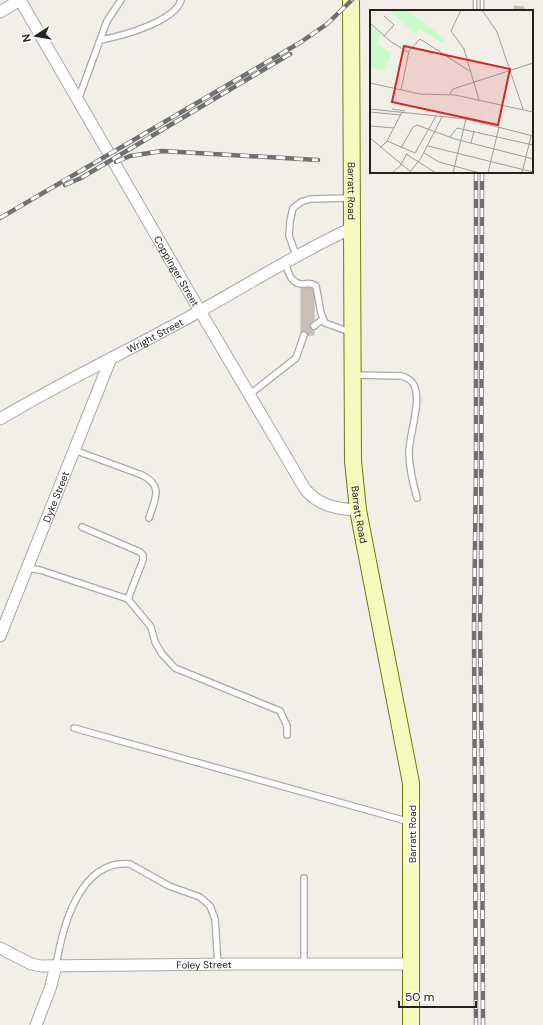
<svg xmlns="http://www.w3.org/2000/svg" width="543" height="1025" viewBox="0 0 543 1025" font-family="'DM Sans',sans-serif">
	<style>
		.building { fill: #c7bfb8; stroke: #c4b6ab }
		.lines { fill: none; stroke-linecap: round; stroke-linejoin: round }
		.lane-casing { stroke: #a9a9a9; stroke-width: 8 }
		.street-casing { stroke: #a9a9a9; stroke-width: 13 }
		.secondary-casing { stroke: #707d05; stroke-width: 18 }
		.lane { stroke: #fff; stroke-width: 5.5 }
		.street { stroke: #fff; stroke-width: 11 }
		.secondary { stroke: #f7fabf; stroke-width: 16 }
		.rail-casing { stroke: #707070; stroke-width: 4.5 }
		.rail { stroke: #fff; stroke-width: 3; stroke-dasharray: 9; stroke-linecap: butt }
		.labels { text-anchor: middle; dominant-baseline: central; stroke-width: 4; stroke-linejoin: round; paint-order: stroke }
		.street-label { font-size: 10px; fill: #222; stroke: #fff }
		.inset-road { fill: none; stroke: #9f9d99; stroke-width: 1 }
		.view { fill: #d62828; fill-opacity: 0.15; stroke: #d62828; stroke-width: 2 }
		.inset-edge { fill: none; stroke: #222; stroke-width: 2 }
	</style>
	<rect width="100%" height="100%" fill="#f2efe9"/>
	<g class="building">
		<polygon points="514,6 524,7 524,11 514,11"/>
		<rect x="301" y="288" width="13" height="47"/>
	</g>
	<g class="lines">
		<g class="lane-casing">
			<g id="lane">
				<path d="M101,40C121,36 175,22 181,0"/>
				<polyline points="78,100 107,21 121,0"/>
				<polyline points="296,255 289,236 290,221 293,208 301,202 310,199 352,198"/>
				<path d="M285,262C288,272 291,285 304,284C309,283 312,283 316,286L321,313L325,323L350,332"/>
				<polyline points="314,326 323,319"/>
				<path d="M353,375L402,376C406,378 410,379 412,382C424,396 409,434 409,452C409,468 413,483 417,498"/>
				<polyline points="249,395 296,358 304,335"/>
				<path d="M74,450L142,475C164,486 155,499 149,518"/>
				<polyline points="82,527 140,552 143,555 143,560 128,599"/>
				<polyline points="27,568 40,570 128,599 151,627 155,642 162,654 175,668 280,711 287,726 287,735"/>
				<polyline points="74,728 410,822"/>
				<polyline points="304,964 304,878"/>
				<path d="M56,966C62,929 79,859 130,864L169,886L200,897L210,906L215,919L218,964"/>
			</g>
		</g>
		<g class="street-casing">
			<g id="street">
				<path id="s1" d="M20,0L200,311L305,489C319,506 337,509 358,510"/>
				<polyline points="0,12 20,0"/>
				<path id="s2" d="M0,419C65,380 134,348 200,311C251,283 299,252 352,228"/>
				<path id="s3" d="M0,636L111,358"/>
				<path id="s4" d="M0,948L31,964L41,966L233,964H411"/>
				<polyline points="36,1025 50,989 56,966"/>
			</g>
		</g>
		<g class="secondary-casing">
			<g id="secondary">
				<path id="s5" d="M351,0L353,461L358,510L411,783V1025"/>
			</g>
		</g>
		<use href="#lane" class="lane"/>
		<use href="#street" class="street"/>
		<use href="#secondary" class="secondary"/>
		<g class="rail-casing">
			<g id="rail">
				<polyline points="475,0 475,11"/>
				<polyline points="482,0 482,11"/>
				<polyline points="116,162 130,156 162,151 318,160"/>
				<polyline points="476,172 476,465 474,625 476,1025"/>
				<polyline points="482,172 481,582 480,624 482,776 483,1025"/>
				<polyline points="65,185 81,178 290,54"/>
				<polyline points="0,218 301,42 327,24 352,0"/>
			</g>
		</g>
		<use href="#rail" class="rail"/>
	</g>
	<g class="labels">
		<g class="street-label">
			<text stroke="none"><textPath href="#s5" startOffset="191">Barratt Road</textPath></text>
			<text stroke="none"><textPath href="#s1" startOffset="313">Coppinger Street</textPath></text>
			<text stroke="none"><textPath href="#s2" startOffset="176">Wright Street</textPath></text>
			<text stroke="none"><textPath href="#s3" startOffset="150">Dyke Street</textPath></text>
			<text stroke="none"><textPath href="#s5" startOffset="515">Barratt Road</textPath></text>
			<text transform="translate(412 834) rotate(-90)">Barratt Road</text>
			<text stroke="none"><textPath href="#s4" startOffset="208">Foley Street</textPath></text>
		</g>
	</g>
	<g transform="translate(370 10)">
		<rect width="163" height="163" fill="#f2efe9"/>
		<path d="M18,0H37L75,29L73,33L50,19L46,24ZM0,15L11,25L6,33L21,43L15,61L0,57Z" fill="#c8facc"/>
		<path class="inset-road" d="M91,0L81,21L94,39L109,90M112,0L127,22L153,99M0,13L20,31L39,43M14,26L24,15L14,6M0,73L50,84L85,85L163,102M31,80L39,41L50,29L101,62M80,84L83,79L163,53M0,99L96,109L163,126M22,99L35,101M0,102L31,105M0,116L24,118M80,127L87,118L163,135M0,128L42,163M17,131L45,143L66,106M101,133L104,121M58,136L163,162M10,138L17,131L32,102M31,138L43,117L47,115L85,129L163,149M54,143L69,152L110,163M36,144L66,163M40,162L51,148L72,107M22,163L31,155L37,143M83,163L96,109M118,163L129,117M152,163L161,126"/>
		<path class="view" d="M34,36L140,59L128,115L22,92Z"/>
		<rect width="163" height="163" class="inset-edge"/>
	</g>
	<g transform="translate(36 36) rotate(258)" stroke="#ffffff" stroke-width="3" paint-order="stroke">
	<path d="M0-3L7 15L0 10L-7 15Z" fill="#222222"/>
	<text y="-6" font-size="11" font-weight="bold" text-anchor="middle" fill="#222222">N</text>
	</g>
	<path d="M399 1001v6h77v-6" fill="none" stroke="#222222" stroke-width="2"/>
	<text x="405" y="1001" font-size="12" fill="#222222" stroke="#ffffff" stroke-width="3" paint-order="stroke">50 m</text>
</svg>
